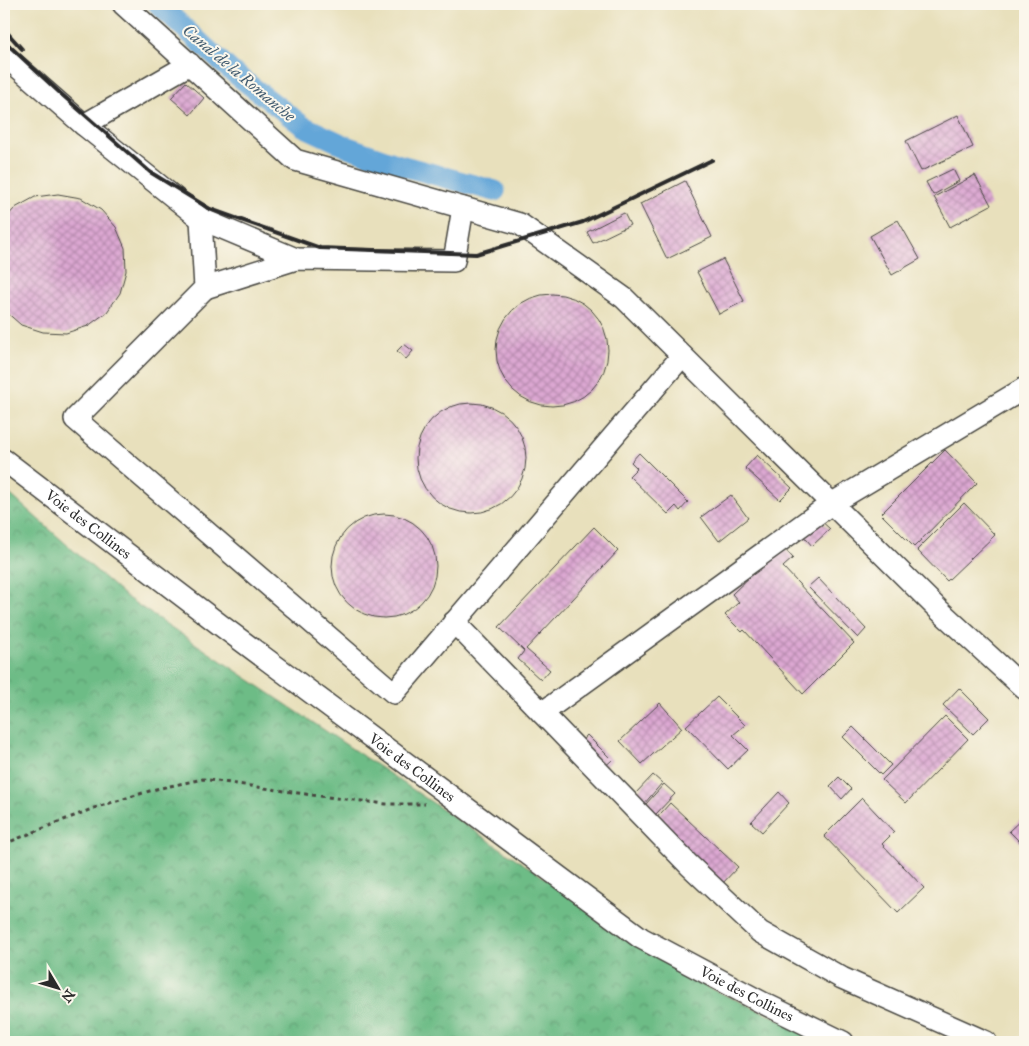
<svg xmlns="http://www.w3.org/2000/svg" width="1029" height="1046" viewBox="0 0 1029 1046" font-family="'IM FELL Great Primer',serif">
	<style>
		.forest { fill: url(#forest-crowns); stroke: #4c7458 }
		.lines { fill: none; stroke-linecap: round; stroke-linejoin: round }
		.canal { stroke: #64a6d8; stroke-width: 21 }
		.building { fill: url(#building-cross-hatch) }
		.minor-casing { stroke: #474641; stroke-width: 24 }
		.path { stroke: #474641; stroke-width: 3; stroke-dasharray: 4 4; stroke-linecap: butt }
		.minor { stroke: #fff; stroke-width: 21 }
		.rail { stroke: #2b2b2b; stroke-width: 4 }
		.labels { text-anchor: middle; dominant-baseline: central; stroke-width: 4; stroke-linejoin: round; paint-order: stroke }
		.street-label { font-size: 15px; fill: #2b2b2b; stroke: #fbf7ec }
		.water-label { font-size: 16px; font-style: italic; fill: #425c70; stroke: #fbf7ec }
	</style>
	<defs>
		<pattern id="forest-crowns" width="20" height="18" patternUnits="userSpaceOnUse" patternTransform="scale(1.25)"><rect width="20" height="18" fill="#6dbc86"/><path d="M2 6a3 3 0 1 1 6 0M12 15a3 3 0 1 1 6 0" fill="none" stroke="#5a996e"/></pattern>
		<pattern id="building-cross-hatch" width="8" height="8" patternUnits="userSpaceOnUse" patternTransform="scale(1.25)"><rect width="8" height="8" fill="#dca7d2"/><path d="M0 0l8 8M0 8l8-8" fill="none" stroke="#b388ab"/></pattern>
	</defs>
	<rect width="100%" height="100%" fill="#fbf7ec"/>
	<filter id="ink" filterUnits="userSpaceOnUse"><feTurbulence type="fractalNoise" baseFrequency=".02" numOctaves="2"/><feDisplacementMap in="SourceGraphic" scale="10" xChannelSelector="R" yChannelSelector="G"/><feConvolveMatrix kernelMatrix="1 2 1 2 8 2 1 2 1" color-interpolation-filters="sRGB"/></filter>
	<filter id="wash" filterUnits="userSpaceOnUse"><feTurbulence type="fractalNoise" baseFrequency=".0096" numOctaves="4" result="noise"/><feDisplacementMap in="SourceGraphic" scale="20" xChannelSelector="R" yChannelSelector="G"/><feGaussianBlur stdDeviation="1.12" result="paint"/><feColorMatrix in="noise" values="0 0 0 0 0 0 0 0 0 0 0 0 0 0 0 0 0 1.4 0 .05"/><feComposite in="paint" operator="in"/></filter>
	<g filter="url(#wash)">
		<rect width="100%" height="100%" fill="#e8e0bc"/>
		<polygon class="forest" points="4,489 126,597 707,987 831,1042 4,1042"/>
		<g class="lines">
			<polyline class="canal" points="158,4 230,70 303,126 348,147 396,164 495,191"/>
		</g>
		<g id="blocks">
			<g class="building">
				<polygon points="186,82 204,98 190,115 171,98"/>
				<polygon points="958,115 973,147 921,171 906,141"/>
				<polygon points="953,169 959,181 933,195 926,182"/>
				<polygon points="975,175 991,205 950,227 934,197"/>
				<polygon points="685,181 712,237 667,259 640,204"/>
				<polygon points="58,194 81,198 101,210 116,227 125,248 126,271 120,293 107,312 88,326 66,333 43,332 21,325 4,310 4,220 15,208 35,197"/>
				<polygon points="624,213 630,225 593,243 587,232"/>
				<polygon points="898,220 920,259 892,275 870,236"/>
				<polygon points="723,259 744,301 719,314 697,272"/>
				<circle cx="552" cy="350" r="56"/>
				<polygon points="404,344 413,351 406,359 397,351"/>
				<circle cx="471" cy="458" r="55"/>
				<polygon points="945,450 977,483 914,547 881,514"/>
				<polygon points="639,453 688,502 680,511 676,506 668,514 629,476 637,468 631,462"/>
				<polygon points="757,455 792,488 780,500 745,468"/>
				<polygon points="731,495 748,518 719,541 701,517"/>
				<polygon points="964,503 995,535 947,581 917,550"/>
				<circle cx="384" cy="566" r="52"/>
				<polygon points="819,519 830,529 812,546 802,534"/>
				<polygon points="594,527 618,551 526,649 550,670 541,680 518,659 524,651 499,627"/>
				<polygon points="782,546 793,558 783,567 854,643 803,694 744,630 742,632 725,615 739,602 732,594"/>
				<polygon points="818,578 866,629 858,638 808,587"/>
				<polygon points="959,688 989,718 973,734 943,705"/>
				<polygon points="717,697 745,725 733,735 748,750 728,769 686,726"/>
				<polygon points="660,703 682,728 642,764 620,741"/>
				<polygon points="945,716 968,739 906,803 882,780"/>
				<polygon points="853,727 891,765 881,775 843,737"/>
				<polygon points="587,735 612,760 600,771 576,747"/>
				<polygon points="653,775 662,783 644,804 634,795"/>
				<polygon points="839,777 851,789 842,799 830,786"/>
				<polygon points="664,784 675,794 655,815 645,805"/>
				<polygon points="779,792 789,803 762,832 751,822"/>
				<polygon points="862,798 894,832 882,844 924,888 898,913 824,836"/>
				<polygon points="670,803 738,867 720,886 653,822"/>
				<polygon points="1025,816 1025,847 1009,831"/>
			</g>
		</g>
	</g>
	<g filter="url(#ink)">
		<use href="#blocks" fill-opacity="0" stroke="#474641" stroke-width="1"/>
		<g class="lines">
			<g class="minor-casing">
				<g id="minor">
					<polyline points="123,4 295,160 520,224 624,298 939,610 1025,689"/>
					<polyline points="4,55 84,125 201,219 296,259"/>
					<polyline points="84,125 190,64"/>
					<polyline points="201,219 205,288 75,419 394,693 682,356"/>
					<polyline points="205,288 296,259 454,261 463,208"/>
					<path id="s1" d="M4,460L223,627L641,938L763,1003L843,1042"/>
					<polyline points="454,622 689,865 760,932 842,978 986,1042"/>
					<polyline points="542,713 831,504 1025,388"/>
				</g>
			</g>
			<polyline class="path" points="4,844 94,808 156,789 203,779 312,795 386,804 425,804"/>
			<use href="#minor" class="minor"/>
			<g class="rail">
				<polyline points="4,29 22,49"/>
				<polyline points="4,41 60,93 150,172 210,209 320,248 476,254 583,222 712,160"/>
			</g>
		</g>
	</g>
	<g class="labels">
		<g class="street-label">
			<text stroke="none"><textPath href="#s1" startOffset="106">Voie des Collines</textPath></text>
			<text stroke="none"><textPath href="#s1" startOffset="511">Voie des Collines</textPath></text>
			<text stroke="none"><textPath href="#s1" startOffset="916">Voie des Collines</textPath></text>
		</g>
		<g class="water-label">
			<text transform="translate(239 73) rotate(40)">Canal de la Romanche</text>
		</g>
	</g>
	<rect width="1029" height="1046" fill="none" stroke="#fbf7ec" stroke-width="20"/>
	<g transform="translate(58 988) rotate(128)" stroke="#fbf7ec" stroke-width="4" paint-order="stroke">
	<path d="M0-4L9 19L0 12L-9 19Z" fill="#2b2b2b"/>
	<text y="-8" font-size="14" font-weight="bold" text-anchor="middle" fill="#2b2b2b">N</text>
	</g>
</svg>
